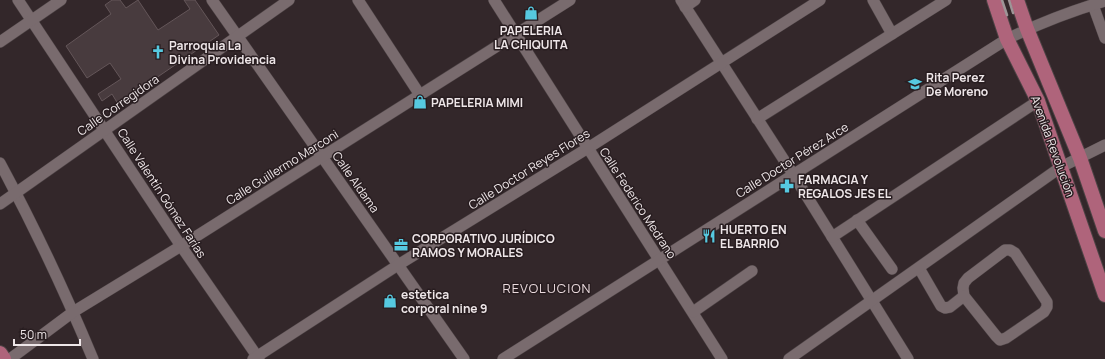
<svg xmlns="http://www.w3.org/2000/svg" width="1105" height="359" viewBox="0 0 1105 359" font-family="Manrope,sans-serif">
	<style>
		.building { fill: #483b3e; stroke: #645659 }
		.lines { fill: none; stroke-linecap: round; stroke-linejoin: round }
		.minor-casing { stroke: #4d4345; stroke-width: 12 }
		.major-casing { stroke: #4d4345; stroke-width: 16 }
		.minor { stroke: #796b6e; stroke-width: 11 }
		.major { stroke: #af647b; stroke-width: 14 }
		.rail { stroke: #9e9597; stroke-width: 2.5 }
		.labels { text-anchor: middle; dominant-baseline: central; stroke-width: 3; stroke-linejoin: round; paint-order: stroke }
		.poi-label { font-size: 12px; font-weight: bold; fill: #eee6e8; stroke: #281d20; text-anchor: start }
		.street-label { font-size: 12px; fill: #eee6e8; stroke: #281d20 }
		.neighbourhood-label { font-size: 13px; letter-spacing: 1px; fill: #eadadd; stroke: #281d20 }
	</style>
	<rect width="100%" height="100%" fill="#33272a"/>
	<polygon class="building" points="112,0 120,0 126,8 138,0 158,30 190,9 184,0 195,0 219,35 118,104 112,94 102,101 98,94 121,79 110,63 87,78 66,46 111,14 105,5"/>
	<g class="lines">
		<g class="minor-casing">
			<g id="minor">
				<polyline points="18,0 181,246 259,359"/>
				<polyline points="212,0 464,359"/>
				<polyline points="358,0 420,95"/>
				<polyline points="494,0 722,359"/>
				<polyline points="681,0 793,174 908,359"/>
				<polyline points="873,0 892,34"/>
				<polyline points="1093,5 1105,38"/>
				<polyline points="685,7 695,0"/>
				<polyline points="0,42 61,0"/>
				<polyline points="757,119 946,0"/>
				<path d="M0,163C34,226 65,292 93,359"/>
				<polyline points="0,204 289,0"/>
				<polyline points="857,220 892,269"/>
				<polyline points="832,237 1038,101"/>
				<polygon points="1005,250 1010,250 1015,253 1047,302 1047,307 1044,312 1006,338 1000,340 996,336 964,296 963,288 964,283 968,278"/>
				<polyline points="919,268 941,306 945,308 950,307 964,296"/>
				<polyline points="693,312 752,271"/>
				<polyline points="10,359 73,312 181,246 570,0"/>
				<polyline points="253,359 398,265 588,148 820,0"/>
				<path d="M503,359L1007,39C1038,24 1071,11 1105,1"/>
				<polyline points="789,359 1061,167 1105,145"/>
			</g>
		</g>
		<g class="major-casing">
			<g id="major">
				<polyline points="994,0 1007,39 1038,101 1105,295"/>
				<polyline points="1017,0 1027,29 1080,158 1105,231"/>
				<polyline points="0,353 4,359"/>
			</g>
		</g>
		<use href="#minor" class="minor"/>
		<use href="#major" class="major"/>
		<g class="rail">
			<polyline points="1002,0 1007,15"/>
			<polyline points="1009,0 1013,13"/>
		</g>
	</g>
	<defs>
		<g id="shop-bare" transform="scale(1.08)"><path d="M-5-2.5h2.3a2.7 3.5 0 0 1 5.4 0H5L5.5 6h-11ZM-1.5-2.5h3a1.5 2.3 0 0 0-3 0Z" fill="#56c9e0" stroke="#281d20" stroke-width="2.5" paint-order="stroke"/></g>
		<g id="church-bare" transform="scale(1.08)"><path d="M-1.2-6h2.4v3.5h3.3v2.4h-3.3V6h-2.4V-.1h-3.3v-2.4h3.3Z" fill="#56c9e0" stroke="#281d20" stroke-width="2.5" paint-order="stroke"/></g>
		<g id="school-bare" transform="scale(1.08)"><path d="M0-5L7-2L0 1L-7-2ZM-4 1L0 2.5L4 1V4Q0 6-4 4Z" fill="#56c9e0" stroke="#281d20" stroke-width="2.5" paint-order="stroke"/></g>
		<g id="pharmacy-bare" transform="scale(1.08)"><path d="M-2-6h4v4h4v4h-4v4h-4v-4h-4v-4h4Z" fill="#56c9e0" stroke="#281d20" stroke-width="2.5" paint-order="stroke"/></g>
		<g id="restaurant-bare" transform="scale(1.08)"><path d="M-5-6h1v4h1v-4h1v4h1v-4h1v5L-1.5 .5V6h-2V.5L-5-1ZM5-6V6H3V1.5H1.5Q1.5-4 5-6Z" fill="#56c9e0" stroke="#281d20" stroke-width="2.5" paint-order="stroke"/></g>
		<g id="office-bare" transform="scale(1.08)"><path d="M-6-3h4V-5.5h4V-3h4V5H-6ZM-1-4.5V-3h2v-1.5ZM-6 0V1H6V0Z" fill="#56c9e0" stroke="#281d20" stroke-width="2.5" paint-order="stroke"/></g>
	</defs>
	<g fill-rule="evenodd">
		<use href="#shop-bare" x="531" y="13"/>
		<use href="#church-bare" x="158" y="52"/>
		<use href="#school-bare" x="915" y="84"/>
		<use href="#shop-bare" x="420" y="102"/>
		<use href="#pharmacy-bare" x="787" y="186"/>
		<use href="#restaurant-bare" x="709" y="236"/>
		<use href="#office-bare" x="401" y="245"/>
		<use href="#shop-bare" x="390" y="301"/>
	</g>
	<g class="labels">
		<g class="poi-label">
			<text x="531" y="30" text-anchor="middle">PAPELERIA<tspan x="531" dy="14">LA CHIQUITA</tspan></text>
			<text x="169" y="45">Parroquia La<tspan x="169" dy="14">Divina Providencia</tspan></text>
			<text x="926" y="77">Rita Perez<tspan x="926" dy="14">De Moreno</tspan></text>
			<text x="431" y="102">PAPELERIA MIMI</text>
			<text x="798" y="179">FARMACIA Y<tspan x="798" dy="14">REGALOS JES EL</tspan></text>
			<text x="720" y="229">HUERTO EN<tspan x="720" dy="14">EL BARRIO</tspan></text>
			<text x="412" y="238">CORPORATIVO JURÍDICO<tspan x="412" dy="14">RAMOS Y MORALES</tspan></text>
			<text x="401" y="294">estetica<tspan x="401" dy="14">corporal nine 9</tspan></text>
		</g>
		<g class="street-label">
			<text transform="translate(118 105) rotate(-35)">Calle Corregidora</text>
			<text transform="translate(1053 146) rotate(70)">Avenida Revolución</text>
			<text transform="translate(792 160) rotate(-32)">Calle Doctor Pérez Arce</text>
			<text transform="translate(282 167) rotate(-32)">Calle Guillermo Marconi</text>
			<text transform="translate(529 169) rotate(-32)">Calle Doctor Reyes Flores</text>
			<text transform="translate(356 182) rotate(55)">Calle Aldama</text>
			<text transform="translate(162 193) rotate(57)">Calle Valentín Gómez Farías</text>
			<text transform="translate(638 203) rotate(57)">Calle Federico Medrano</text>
		</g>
		<g class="neighbourhood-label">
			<text x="547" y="288">REVOLUCION</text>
		</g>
	</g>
	<path d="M14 339v6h66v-6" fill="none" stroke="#eee6e8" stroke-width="2"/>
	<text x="20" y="339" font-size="12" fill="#eee6e8" stroke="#281d20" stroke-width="3" paint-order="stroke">50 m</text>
</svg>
